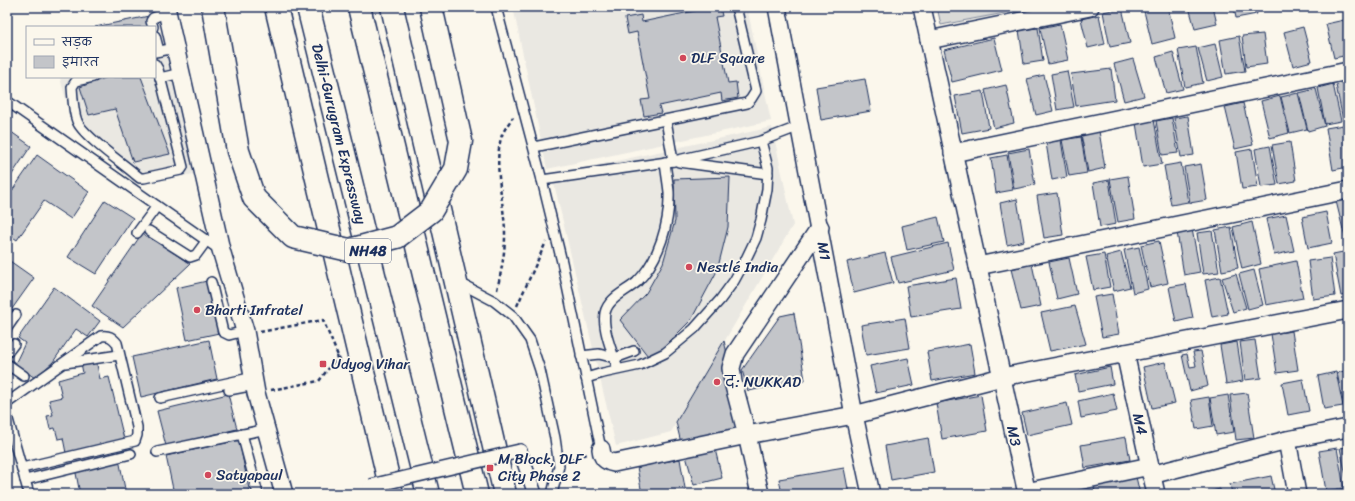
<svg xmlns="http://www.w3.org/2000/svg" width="1355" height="501" viewBox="0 0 1355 501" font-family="Sriracha,'Playpen Sans Deva',sans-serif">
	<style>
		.built { fill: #eae8e2 }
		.green { fill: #dadad7; stroke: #7a849a }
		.building { fill: #c3c5c9; stroke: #1b2f5e }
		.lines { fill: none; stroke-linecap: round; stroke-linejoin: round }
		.service-casing { stroke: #1b2f5e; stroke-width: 12 }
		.pedestrian-casing { stroke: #1b2f5e; stroke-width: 16 }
		.minor-casing { stroke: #1b2f5e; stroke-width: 20 }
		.secondary-casing { stroke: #1b2f5e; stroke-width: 25 }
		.motorway-casing { stroke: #1b2f5e; stroke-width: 25 }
		.path { stroke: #1b2f5e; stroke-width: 2.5; stroke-dasharray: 4 3; stroke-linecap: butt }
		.service { stroke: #fbf7ec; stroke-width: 9 }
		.pedestrian { stroke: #fbf7ec; stroke-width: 13 }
		.minor { stroke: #fbf7ec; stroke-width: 17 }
		.secondary { stroke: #fbf7ec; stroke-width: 22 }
		.motorway { stroke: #fbf7ec; stroke-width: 22 }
		.pedestrian-bridge-casing { stroke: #1b2f5e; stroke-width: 16; stroke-linecap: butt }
		.secondary-bridge-casing { stroke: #1b2f5e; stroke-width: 25; stroke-linecap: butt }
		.pedestrian-bridge { stroke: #fbf7ec; stroke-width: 13 }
		.secondary-bridge { stroke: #fbf7ec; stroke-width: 22 }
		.poi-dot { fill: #d1495b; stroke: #fbf7ec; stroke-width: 1.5 }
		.labels { text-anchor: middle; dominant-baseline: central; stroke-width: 3.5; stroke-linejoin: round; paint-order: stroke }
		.shield { fill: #fbf7ec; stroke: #5e6b89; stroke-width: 1 }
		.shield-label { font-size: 14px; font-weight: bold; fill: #1b2f5e }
		.poi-label { font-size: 15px; fill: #1b2f5e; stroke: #fbf7ec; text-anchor: start }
		.street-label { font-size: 15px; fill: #1b2f5e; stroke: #fbf7ec }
	</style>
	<rect width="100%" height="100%" fill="#fbf7ec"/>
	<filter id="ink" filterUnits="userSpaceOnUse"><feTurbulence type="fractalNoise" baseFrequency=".025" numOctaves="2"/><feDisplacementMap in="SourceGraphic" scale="8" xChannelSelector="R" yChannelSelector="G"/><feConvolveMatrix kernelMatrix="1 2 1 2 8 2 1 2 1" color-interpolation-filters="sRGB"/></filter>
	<g filter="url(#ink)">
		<g class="built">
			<polygon points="513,7 747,7 771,121 547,169"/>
			<polygon points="168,55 194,174 136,184 74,129 60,78 66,77 155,77 155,58"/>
			<polygon points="772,127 793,225 671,432 616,446 552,175"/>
		</g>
		<polygon class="green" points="937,7 1036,7 941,25"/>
		<g class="building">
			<polygon points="703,7 720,7 722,16 715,17 728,83 736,82 738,98 722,101 721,93 659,106 661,113 644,116 641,100 650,99 637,32 628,34 625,18 641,15 642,22 704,9"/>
			<polygon points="1143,7 1168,7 1175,38 1152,44"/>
			<polygon points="1189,7 1213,7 1217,24 1195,29"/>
			<polygon points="1234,7 1255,7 1257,14 1236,18"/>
			<polygon points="1258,7 1276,7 1258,10"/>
			<polygon points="1122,8 1130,43 1110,47 1103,12"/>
			<polygon points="1099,15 1105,44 1088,48 1081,19"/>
			<polygon points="149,16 151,27 95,27"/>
			<polygon points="1344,20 1348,37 1348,55 1334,58 1326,24"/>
			<polygon points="1060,24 1068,60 1048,64 1040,28"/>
			<polygon points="1303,27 1312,61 1293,66 1284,32"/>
			<polygon points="1038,28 1043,61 1024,64 1019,30"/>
			<polygon points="1263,34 1267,64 1246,67 1242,36"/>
			<polygon points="1239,36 1245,71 1226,74 1220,40"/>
			<polygon points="994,38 1002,70 952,82 944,50"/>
			<polygon points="1215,44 1223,77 1207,81 1198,48"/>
			<polygon points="1196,47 1203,83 1185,87 1178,50"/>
			<polygon points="1173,52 1183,89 1166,93 1156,57"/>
			<polygon points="1133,59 1144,96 1124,101 1114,64"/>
			<polygon points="1111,69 1115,100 1076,106 1071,74"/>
			<polygon points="1067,71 1074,107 1057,110 1051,74"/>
			<polygon points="1044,75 1053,111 1036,115 1027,79"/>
			<polygon points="108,77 141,77 170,154 133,162 115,109 89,115 80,87"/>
			<polygon points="865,79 871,111 821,120 816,87"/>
			<polygon points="1348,83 1348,119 1343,120 1336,85"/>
			<polygon points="1333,84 1341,121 1325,124 1318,88"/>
			<polygon points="1006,85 1014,123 994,128 985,90"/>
			<polygon points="1316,89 1325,126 1308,131 1299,93"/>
			<polygon points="983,91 989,128 962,133 955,96"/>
			<polygon points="1298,93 1307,129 1290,133 1281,97"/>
			<polygon points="1280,96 1289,133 1270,138 1261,101"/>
			<polygon points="1243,103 1253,145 1235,149 1225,107"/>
			<polygon points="1188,116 1194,155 1181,157 1174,118"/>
			<polygon points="1172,118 1178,153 1162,155 1156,121"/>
			<polygon points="1154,120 1162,164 1143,167 1136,123"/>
			<polygon points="1343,125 1348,153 1348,167 1333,170 1326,128"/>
			<polygon points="7,129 31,146 7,182"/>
			<polygon points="1099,131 1105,168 1088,172 1081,134"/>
			<polygon points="1081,137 1087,173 1069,176 1062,140"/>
			<polygon points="1061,140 1067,177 1052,180 1046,143"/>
			<polygon points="1290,142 1296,181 1279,184 1272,145"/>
			<polygon points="1270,146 1277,185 1261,187 1255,149"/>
			<polygon points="1029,149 1035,185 1014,189 1008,153"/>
			<polygon points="1252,149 1258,187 1242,189 1236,152"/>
			<polygon points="37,155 89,192 71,219 44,201 17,240 7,233 7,198"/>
			<polygon points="1007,155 1013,190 996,193 991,158"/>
			<polygon points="1181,163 1188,202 1171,205 1164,166"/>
			<polygon points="1201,164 1207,200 1190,203 1184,167"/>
			<polygon points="1128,176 1135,219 1118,222 1110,179"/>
			<polygon points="730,177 728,227 717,271 691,320 651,360 620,320 646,293 663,263 675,221 674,179"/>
			<polygon points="1109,180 1116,224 1100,227 1093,183"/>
			<polygon points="1057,193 1063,235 1044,238 1037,196"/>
			<polygon points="1348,198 1348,246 1347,246 1336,201"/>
			<polygon points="1017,199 1024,241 1007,245 1000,203"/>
			<polygon points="105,200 133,218 96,274 68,257"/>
			<polygon points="1326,212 1332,243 1308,248 1302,217"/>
			<polygon points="1286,215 1294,251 1274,255 1266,219"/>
			<polygon points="938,217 944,242 907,250 902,226"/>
			<polygon points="1252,222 1261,264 1242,269 1233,227"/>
			<polygon points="1231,227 1238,268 1222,271 1215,230"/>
			<polygon points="1192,229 1200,272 1184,275 1177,232"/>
			<polygon points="1212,231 1219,272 1203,274 1197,233"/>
			<polygon points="143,232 190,264 123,327 92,306"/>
			<polygon points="1159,241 1168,283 1150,287 1141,245"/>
			<polygon points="948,243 954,270 898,283 891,257"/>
			<polygon points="1139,247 1148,289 1133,293 1124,250"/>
			<polygon points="1348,251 1348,295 1341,296 1333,254"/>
			<polygon points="1121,252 1130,287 1114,291 1106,256"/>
			<polygon points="885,253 893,283 854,293 847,262"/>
			<polygon points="1104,254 1110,287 1093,290 1086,257"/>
			<polygon points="1069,258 1077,294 1057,299 1049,262"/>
			<polygon points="1330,258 1335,296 1313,299 1308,261"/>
			<polygon points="7,259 34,278 7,316"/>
			<polygon points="1296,261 1303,298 1266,305 1259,269"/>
			<polygon points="1032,264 1041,306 1021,310 1011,269"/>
			<polygon points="1254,270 1263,305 1248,309 1239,274"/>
			<polygon points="1236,274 1246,308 1233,312 1222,278"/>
			<polygon points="1220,277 1228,314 1212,317 1205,280"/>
			<polygon points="956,278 961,309 911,317 906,286"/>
			<polygon points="207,281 219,333 187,340 176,288"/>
			<polygon points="1186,284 1193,318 1176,322 1169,287"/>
			<polygon points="54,287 100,321 88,337 76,329 53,362 35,378 15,364 25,343 18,338"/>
			<polygon points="1112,294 1119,334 1102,337 1094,297"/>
			<polygon points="1075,306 1086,344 1050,351 1041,313"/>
			<polygon points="794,313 805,380 748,391 742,370 780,316"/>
			<polygon points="905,318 910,348 866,355 861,325"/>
			<polygon points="1292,331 1298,370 1277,373 1271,334"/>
			<polygon points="209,340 217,379 141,397 132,357"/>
			<polygon points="1255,340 1261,378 1245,380 1240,342"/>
			<polygon points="724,341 747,435 682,447 676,422"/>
			<polygon points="1237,342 1243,381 1226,384 1220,345"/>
			<polygon points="970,344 975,373 932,381 927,352"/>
			<polygon points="1201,351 1208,386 1190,391 1182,355 1187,354 1190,367 1196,366 1193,352"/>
			<polygon points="908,358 914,385 876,393 870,366"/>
			<polygon points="96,360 100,379 109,377 124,439 66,453 63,438 58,439 55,428 50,429 47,416 53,415 49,400 62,397 58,380 83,373 81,363"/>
			<polygon points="1165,362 1175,403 1152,408 1143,367"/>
			<polygon points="1110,367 1113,384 1078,391 1075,375"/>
			<polygon points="1348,370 1348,410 1345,411 1337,373"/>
			<polygon points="1336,372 1343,406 1324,409 1318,376"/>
			<polygon points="1303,379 1309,411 1288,415 1282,383"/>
			<polygon points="1113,393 1117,411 1081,418 1078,401"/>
			<polygon points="1247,393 1254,438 1236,440 1230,395"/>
			<polygon points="228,394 237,429 166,446 157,411"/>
			<polygon points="981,395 987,431 942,439 936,403"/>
			<polygon points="1228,395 1234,432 1216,435 1210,398"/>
			<polygon points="1209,397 1213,426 1196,429 1191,400"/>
			<polygon points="1067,403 1072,425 1027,435 1022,413"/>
			<polygon points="1126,437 1130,460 1085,468 1081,445"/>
			<polygon points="928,438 934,472 891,480 885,446"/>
			<polygon points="239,440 250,494 174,494 166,456"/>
			<polygon points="1348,447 1348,485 1340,448"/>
			<polygon points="1337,448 1344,488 1326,491 1319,451"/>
			<polygon points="715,449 722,478 694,485 686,456"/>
			<polygon points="119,459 126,494 80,494 75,468"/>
			<polygon points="680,459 686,494 642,494 637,467"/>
			<polygon points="844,468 849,494 782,494 779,479"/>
			<polygon points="1271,476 1275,494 1232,494 1230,484"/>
			<polygon points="1136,477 1140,494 1095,494 1094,486"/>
			<polygon points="1220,489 1221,494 1197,494"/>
			<polygon points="1088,490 1089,494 1070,494"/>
		</g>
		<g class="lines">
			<g class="service-casing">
				<g id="service">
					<polyline points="496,7 542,180 562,262 601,449"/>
					<polyline points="153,27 151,21 153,18 167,12"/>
					<polyline points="155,36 159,51"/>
					<polyline points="155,52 175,48"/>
					<path d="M93,77L76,81L72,87C73,98 73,111 77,121C82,135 122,163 135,174L140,178H144L181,170L183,167L158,69L155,64"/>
					<polyline points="160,78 181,73"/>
					<polyline points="7,101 220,250"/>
					<polyline points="666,120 673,161"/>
					<polyline points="761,141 800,126"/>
					<polyline points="534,147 747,103 751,99 756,91 736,7"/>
					<polyline points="679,162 768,174"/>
					<polyline points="542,180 674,161 761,141 768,168 767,189 761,220 756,238 746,259 734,281 720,300 694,329 665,353 640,365 603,373 586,378"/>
					<polyline points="149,231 190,257 196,255 207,240"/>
					<polyline points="137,233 157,206"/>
					<polyline points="211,282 223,332 229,335 245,331"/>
					<polyline points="458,282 494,301 513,316 530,340 540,370 555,438 559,466 552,494"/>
					<polyline points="7,328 16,315"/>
					<polyline points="7,353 14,344"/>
					<polyline points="581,356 599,354 615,358 634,351"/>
					<polyline points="65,363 119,355"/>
					<polyline points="7,364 24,376"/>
					<path d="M618,369C613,354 602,329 605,313C608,298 627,291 637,282C659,260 670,223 669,192C668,182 666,172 665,162"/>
					<polyline points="229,390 255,385"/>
					<polyline points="160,398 254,377"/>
					<path d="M7,403L101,336C109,335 112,337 117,343L137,427V435L135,441L22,468"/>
					<polyline points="7,416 29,494"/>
					<polyline points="242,434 258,494"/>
					<polyline points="157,452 267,429"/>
					<polyline points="25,480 131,454"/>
				</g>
			</g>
			<g class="pedestrian-casing">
				<polyline id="pedestrian" points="520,451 535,494"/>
			</g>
			<g class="minor-casing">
				<g id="minor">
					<polyline points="166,7 221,250 245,331 256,393 284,494"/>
					<polyline points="777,7 854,415 871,494"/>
					<polyline points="922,7 1027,494"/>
					<polyline points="929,40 1090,7"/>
					<polyline points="953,153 1348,71"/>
					<polyline points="978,266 1348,190"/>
					<polyline points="1125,353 1156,494"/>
					<polyline points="1287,440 1297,494"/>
					<path d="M601,449C602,458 605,461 614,463L747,435L854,415L1002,377L1348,310"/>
					<polyline points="1151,475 1287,440 1348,428"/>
					<polyline points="1026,492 1150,466"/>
					<polyline points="760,494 747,435 733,382 731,368 735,354 820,227"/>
				</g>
			</g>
			<g class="secondary-casing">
				<g id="secondary">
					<polyline points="276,7 392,494"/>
					<polyline points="392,7 505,494"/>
				</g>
			</g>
			<g class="motorway-casing">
				<g id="motorway">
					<polyline points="308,7 428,494"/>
					<polyline points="359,7 477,494"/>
				</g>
			</g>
			<g class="path">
				<path d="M497,290C501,272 505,254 505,235C505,204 493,169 501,138C503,131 509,123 513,117"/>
				<polyline points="517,306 546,242"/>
				<polyline points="260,332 323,320 341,363"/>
				<polyline points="271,390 319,381 338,356"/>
				<polyline points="570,461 587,454"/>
			</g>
			<use href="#service" class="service"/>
			<use href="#pedestrian" class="pedestrian"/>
			<use href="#minor" class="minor"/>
			<use href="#secondary" class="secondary"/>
			<use href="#motorway" class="motorway"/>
			<g class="pedestrian-bridge-casing">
				<polyline id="pedestrian-bridge" points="371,486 520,451"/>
			</g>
			<g class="secondary-bridge-casing">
				<polyline id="secondary-bridge" points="213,7 238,151 254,198 293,237 349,250 397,237 431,211 456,169 461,141 431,7"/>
			</g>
			<use href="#pedestrian-bridge" class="pedestrian-bridge"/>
			<use href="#secondary-bridge" class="secondary-bridge"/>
		</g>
	</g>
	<g class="poi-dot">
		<circle cx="683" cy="58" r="4"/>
		<circle cx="689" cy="267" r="4"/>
		<circle cx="197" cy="310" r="4"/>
		<rect x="319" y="360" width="8" height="8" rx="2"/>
		<circle cx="717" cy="382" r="4"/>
		<rect x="486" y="464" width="8" height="8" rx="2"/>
		<circle cx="208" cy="475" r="4"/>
	</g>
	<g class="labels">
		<rect class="shield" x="345" y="239" width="46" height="24" rx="3"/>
		<g class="shield-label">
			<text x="368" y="251">NH48</text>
		</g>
		<g class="poi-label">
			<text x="691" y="58">DLF Square</text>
			<text x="697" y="267">Nestlé India</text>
			<text x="205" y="310">Bharti Infratel</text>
			<text x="331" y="364">Udyog Vihar</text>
			<text x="725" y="382">द: NUKKAD</text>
			<text x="498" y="459">M Block, DLF<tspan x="498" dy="17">City Phase 2</tspan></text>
			<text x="216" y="475">Satyapaul</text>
		</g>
		<g class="street-label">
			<text transform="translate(339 134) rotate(76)">Delhi-Gurugram Expressway</text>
			<text transform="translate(824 251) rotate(80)">M1</text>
			<text transform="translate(1140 424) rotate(78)">M4</text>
			<text transform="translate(1014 436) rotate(78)">M3</text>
		</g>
	</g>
	<rect width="1355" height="501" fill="none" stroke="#fbf7ec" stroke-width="24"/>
	<rect x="12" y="12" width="1331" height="477" fill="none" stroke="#1b2f5e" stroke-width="1.5" filter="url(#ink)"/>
	<rect x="26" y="26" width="130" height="52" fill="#fbf7ec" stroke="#a1a7b3"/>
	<rect x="34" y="39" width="20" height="6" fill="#fbf7ec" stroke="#a1a7b3"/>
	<text x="62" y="46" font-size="12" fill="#1b2f5e">सड़क</text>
	<rect x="34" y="56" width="20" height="12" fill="#c3c5c9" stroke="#a1a7b3"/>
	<text x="62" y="66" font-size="12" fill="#1b2f5e">इमारत</text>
</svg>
